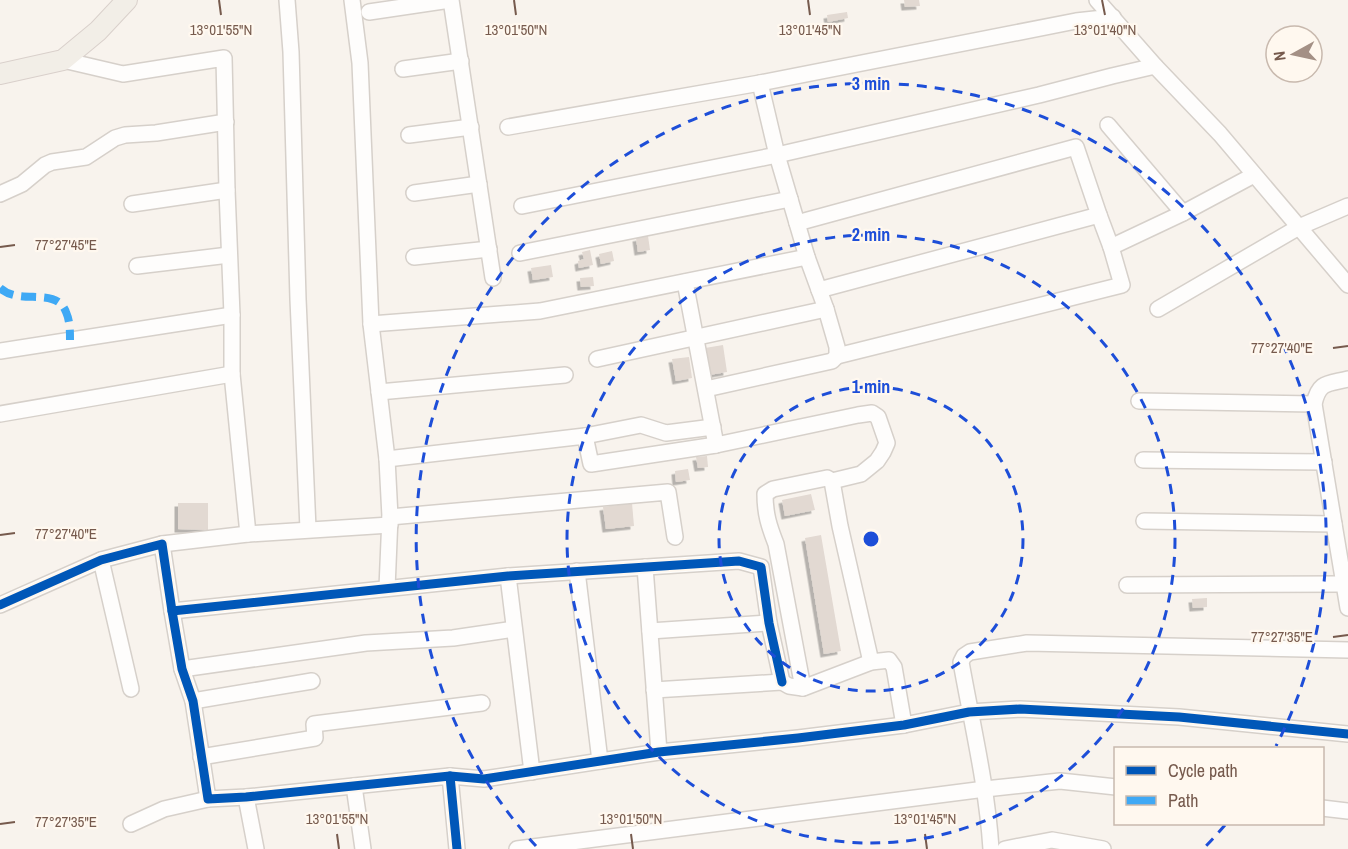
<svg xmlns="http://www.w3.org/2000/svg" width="1348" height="849" viewBox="0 0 1348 849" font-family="'Archivo Narrow',sans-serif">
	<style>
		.building { fill: #e2d9d2; filter: url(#shadow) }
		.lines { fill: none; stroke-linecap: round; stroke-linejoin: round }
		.minor-casing { stroke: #d6d0ca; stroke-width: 18 }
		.major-casing { stroke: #d9d0cb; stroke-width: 22 }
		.minor { stroke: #fefdfc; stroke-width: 15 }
		.major { stroke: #f2eee7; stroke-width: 20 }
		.quiet { stroke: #3fa9f5; stroke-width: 8; stroke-dasharray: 15 8; stroke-linecap: butt }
		.cycleway-casing { stroke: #fff8ef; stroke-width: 13 }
		.cycleway { stroke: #0057b8; stroke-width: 9 }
		.ticks { fill: none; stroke: #765a4d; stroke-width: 2 }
		.ring { fill: none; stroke: #1d4ed8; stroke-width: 3; stroke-dasharray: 10 8 }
		.ticks-label { font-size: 15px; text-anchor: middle; fill: #765a4d; stroke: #fff8ef; stroke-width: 4.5; stroke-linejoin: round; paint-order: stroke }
		.centre { fill: #1d4ed8; stroke: #fff8ef; stroke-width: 3 }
		.ring-label { font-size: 18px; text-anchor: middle; font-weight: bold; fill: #1d4ed8; stroke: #fff8ef; stroke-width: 4.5; stroke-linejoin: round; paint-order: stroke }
	</style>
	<defs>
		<filter id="shadow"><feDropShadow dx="-3.5" dy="3.5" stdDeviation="0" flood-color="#0004"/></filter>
	</defs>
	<rect width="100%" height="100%" fill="#f8f3ed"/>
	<g class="building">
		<polygon points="904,0 919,0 920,6 905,7"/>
		<polygon points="847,12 848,18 828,22 827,15"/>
		<polygon points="648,236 650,250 638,252 636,238"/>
		<polygon points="590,250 593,265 579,268 578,261 584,259 582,252"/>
		<polygon points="612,251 614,261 601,264 599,254"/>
		<polygon points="551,265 553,277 533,280 531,268"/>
		<polygon points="593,277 594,286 581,287 580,278"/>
		<polygon points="723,345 727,372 709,375 705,348"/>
		<polygon points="689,357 692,378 676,381 672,359"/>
		<polygon points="707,456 708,467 698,468 696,457"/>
		<polygon points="688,469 690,480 676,482 675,471"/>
		<polygon points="811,494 815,510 785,516 782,500"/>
		<polygon points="178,503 208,503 208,530 178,529"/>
		<polygon points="632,503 634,526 606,529 603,507"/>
		<polygon points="821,535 841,651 824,654 805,538"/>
		<polygon points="1207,598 1207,607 1193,608 1192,599"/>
	</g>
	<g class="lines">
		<g class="minor-casing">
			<g id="minor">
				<polyline points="287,0 291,52 298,299 308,529"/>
				<polyline points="352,0 360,63 371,324 387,459 390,517 387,588"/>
				<polyline points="451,0 493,278"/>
				<polyline points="1097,0 1155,66 1220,134 1348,285"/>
				<polyline points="369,12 450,0"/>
				<polyline points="63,60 123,74 224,58 227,190 232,315 232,374 248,534"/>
				<polyline points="403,69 461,61"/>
				<polyline points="1108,125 1183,213"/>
				<polyline points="508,127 760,83 1076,21 1113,17"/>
				<polyline points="409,135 471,127"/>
				<polyline points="414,193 479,184"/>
				<polyline points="0,194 22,184 45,165 52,162 86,157 115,138 125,135 156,133 226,122"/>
				<polyline points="132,204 227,190"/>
				<polyline points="522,206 777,155 1039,95 1112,76 1155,66"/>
				<polyline points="1099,215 1111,247"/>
				<polyline points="797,223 1076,147 1099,215 819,290"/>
				<polyline points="520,253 790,199"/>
				<polyline points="414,257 489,249"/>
				<polyline points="137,266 229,255"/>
				<polyline points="1158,309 1299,227 1348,206"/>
				<polyline points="371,324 540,311 807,257"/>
				<polyline points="0,351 232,315"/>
				<polyline points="837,356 1122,285 1111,247 1183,213 1254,175"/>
				<polyline points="597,359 826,309"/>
				<path d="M1348,379C1328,384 1319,381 1314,404L1348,608"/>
				<polyline points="706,389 832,361 837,356 837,347 826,309 807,257 777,155 760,83"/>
				<polyline points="379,392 565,375"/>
				<polyline points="1139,401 1314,404"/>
				<polyline points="0,414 232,374"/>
				<polyline points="585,436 641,425 666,433 713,427"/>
				<polyline points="716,445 858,415 872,413 878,417 887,443 883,452 877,461 861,474 832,481"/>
				<polyline points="387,459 585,436 591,464 716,445 685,282"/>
				<polyline points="1143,460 1324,462"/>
				<polyline points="390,517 668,492 675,537"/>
				<polyline points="1144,521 1334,524"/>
				<polyline points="162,544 248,534 390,525"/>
				<polyline points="101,560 131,689"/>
				<polyline points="645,567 659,752"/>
				<polyline points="577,571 600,761"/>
				<polyline points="508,576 532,772"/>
				<polyline points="1127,585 1344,584"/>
				<polyline points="0,605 101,560 162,544 172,611 182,669 193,701 208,799 246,797 450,776 457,849"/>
				<polyline points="172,611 508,576 739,561 761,567 769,623 782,682"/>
				<polyline points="650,631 769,623"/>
				<polyline points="182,669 366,643 453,638 514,629"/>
				<path d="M803,688L776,544C769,526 765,514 765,494L773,489L827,478L832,481L840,526L871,662"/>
				<polyline points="654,690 782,682 789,686 803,688 871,662 889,660 894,667 904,725"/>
				<polyline points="193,701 312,681"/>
				<polyline points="201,757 315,738 314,724 482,703"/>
				<polyline points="450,776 484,779 659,752 798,738 904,725 969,712 1020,709 1179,717 1348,734"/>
				<polyline points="354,786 363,849"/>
				<polyline points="246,797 256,849"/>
				<polyline points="1322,808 1348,811"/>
				<polyline points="131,824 164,809 208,799"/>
				<polyline points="517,849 985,789 1060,781 1116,787"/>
				<path d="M991,849C987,786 972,724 961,662L964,656L970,652L1027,643L1348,650"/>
				<polyline points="1005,849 1052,840 1103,849"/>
			</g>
		</g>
		<g class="major-casing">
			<polyline id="major" points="0,74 63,60 98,31 127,0"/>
		</g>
		<use href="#minor" class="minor"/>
		<use href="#major" class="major"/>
		<path class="quiet" d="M0,288C20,306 56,286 66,312C70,321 70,331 70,340"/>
		<g class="cycleway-casing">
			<g id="cycleway">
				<polyline points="0,605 101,560 162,544 172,611 182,669 193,701 208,799 246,797 450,776 457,849"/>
				<polyline points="172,611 508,576 739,561 761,567 769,623 782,682"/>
				<polyline points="450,776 484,779 659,752 798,738 904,725 969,712 1020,709 1179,717 1348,734"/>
			</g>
		</g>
		<use href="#cycleway" class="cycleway"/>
	</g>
	<path class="ticks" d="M219,0L221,15M514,0L516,15M808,0L810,15M1102,0L1105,15M0,247L15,245M1333,348L1348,346M0,535L15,533M1333,637L1348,635M0,824L15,822M337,834L339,849M631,834L633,849M925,834L927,849"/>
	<g class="ring">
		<circle cx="871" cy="539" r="152"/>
		<circle cx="871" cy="539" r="304"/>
		<path d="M1225 825A455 455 0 0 1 1206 846M536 846A455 455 0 1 1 1276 746"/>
	</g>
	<g class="ticks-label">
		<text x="221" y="35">13°01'55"N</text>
		<text x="516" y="35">13°01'50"N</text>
		<text x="810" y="35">13°01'45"N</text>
		<text x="1105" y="35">13°01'40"N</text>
		<text x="66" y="250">77°27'45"E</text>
		<text x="1282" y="353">77°27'40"E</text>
		<text x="66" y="539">77°27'40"E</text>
		<text x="1282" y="642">77°27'35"E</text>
		<text x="337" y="824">13°01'55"N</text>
		<text x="631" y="824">13°01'50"N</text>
		<text x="925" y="824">13°01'45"N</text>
		<text x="66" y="827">77°27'35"E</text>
	</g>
	<circle cx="871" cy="539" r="9" class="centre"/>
	<g class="ring-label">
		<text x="871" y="90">3 min</text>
		<text x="871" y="241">2 min</text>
		<text x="871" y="393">1 min</text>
	</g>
	<rect x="1114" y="747" width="210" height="78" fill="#fff8ef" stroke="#c8b9ae" stroke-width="1.5"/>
	<rect x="1126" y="766" width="30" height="9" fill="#0057b8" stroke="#c8b9ae" stroke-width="1.5"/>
	<text x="1168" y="777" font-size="18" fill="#765a4d">Cycle path</text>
	<rect x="1126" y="796" width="30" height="9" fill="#3fa9f5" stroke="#c8b9ae" stroke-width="1.5"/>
	<text x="1168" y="807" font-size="18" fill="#765a4d">Path</text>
	<g transform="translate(1294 54) rotate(262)"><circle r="28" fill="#fff8ef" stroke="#c8b9ae" stroke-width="1.5"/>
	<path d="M0-4.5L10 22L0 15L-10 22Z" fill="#a49085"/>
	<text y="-9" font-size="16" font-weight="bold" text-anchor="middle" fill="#765a4d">N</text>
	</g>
</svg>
